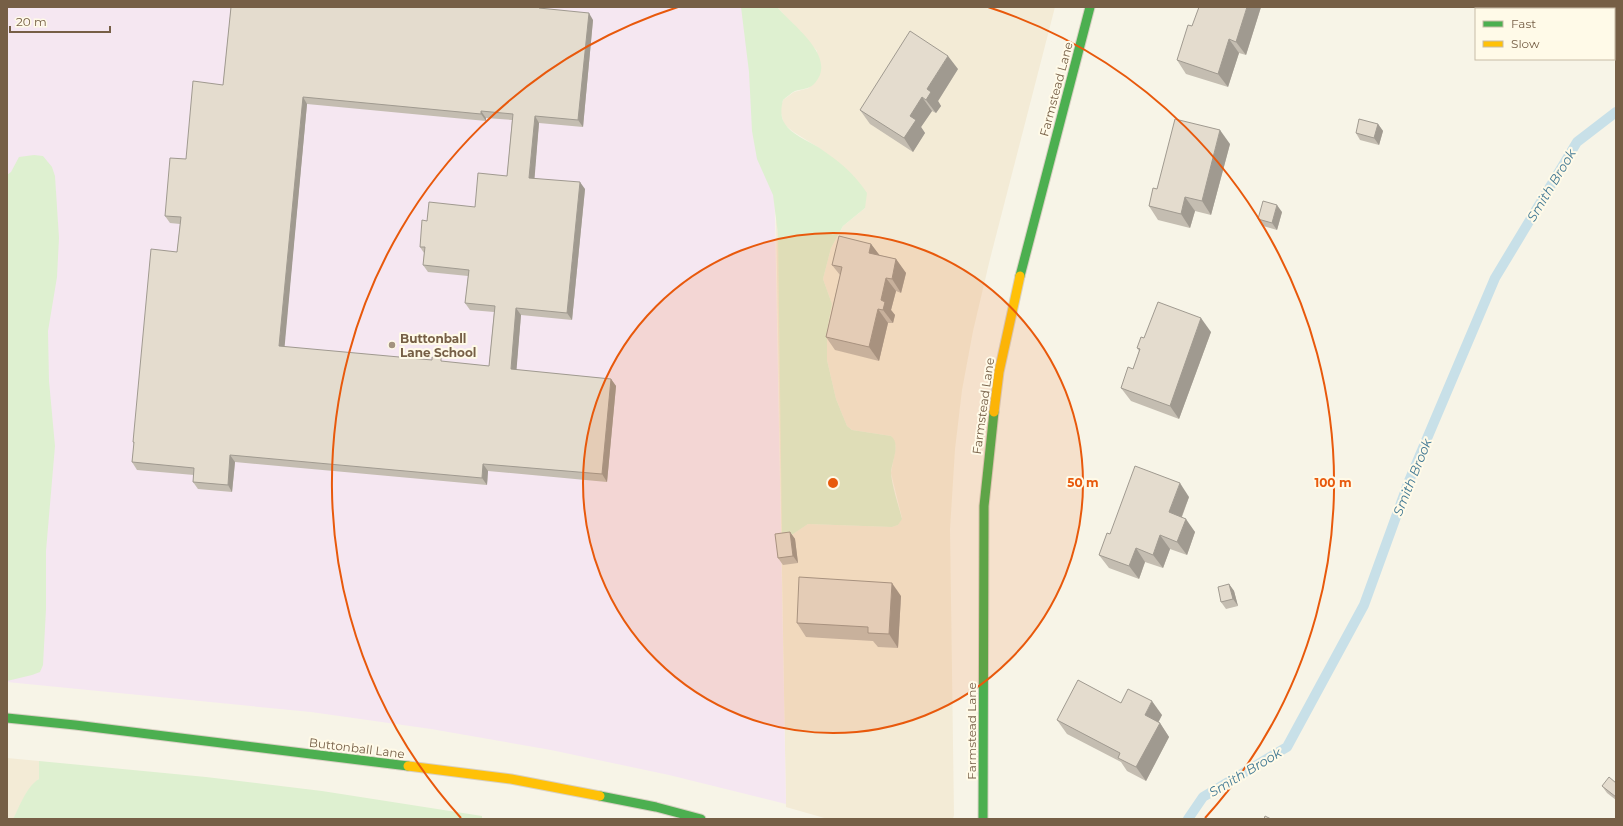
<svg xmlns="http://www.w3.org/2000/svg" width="1623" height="826" viewBox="0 0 1623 826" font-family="Montserrat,sans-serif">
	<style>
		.residential { fill: #f3ebd6 }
		.education { fill: #f5e7f1 }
		.green { fill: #def0d0 }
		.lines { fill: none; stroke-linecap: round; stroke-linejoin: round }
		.stream { stroke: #c8e0e8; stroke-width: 10 }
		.fast-casing { stroke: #d8d0c3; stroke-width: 11 }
		.slow-casing { stroke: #d8d0c3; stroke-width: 11 }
		.fast { stroke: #4caf50; stroke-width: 9 }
		.slow { stroke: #ffc107; stroke-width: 9 }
		.wall { fill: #c4bdb1; fill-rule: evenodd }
		.shaded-wall { fill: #a09a90 }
		.building { fill: #e4dcce; stroke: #a09a90; fill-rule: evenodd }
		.ring { fill: none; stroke: #e8590c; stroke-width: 2 }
		.poi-dot { fill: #a3937e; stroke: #fffae8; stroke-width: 1.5 }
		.labels { text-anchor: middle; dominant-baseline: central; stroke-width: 4; stroke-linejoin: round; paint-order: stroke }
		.street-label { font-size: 12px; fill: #765f46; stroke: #fffae8 }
		.poi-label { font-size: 12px; font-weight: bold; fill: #765f46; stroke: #fffae8; text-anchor: start }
		.water-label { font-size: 13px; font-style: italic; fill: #417893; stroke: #fffae8 }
		.centre { fill: #e8590c; stroke: #fffae8; stroke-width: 2 }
		.ring-label { font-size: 12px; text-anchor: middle; font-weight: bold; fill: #e8590c; stroke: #fffae8; stroke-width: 4; stroke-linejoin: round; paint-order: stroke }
	</style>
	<rect width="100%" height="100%" fill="#f7f4e7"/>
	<g class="residential">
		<polygon points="777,7 1055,7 990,259 973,331 962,390 955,449 950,529 954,815 953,819 828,819 786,807 776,212 778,234 790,536 808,524 892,527 898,525 902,518 891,473 896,446 891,436 852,430 847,426 836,399 827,360 827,331 832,304 823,279 831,248 843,226 865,208 819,148 792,131 784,124 780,110 783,100 794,92 809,88 817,51"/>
		<polygon points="7,758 39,761 39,779 27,792 13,819 7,819"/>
	</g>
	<polygon class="education" points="7,7 771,7 786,804 669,775 551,750 431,729 311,712 7,682"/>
	<g class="green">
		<path d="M741,7H777C792,25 838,57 815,83C810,89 802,89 795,91C791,93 787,97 783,100C781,108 780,117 785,124C791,134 808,141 818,147C839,161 853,172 867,193L865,208L843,226L831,248L823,279L832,304L827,331V360L836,399L847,426L852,430L891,436C901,444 892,461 891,472C891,483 899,507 902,519L898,525L892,527L808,524L790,536L785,537L782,533L778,234L773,195L757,159L752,131L749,72Z"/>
		<polygon points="34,155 43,156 52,167 55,176 59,238 57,277 48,331 49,381 55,446 46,551 46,609 43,665 40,672 32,675 7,681 7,175 11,172 19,157"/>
		<path d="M39,761L206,777L322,791L482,816V819H13C20,806 26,787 39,779Z"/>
	</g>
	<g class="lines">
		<polyline class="stream" points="1188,819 1203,797 1287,747 1364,605 1409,481 1495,278 1577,142 1616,112"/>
		<g class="fast-casing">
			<g id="fast">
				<polyline points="1020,276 1090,7"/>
				<polyline points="7,718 75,725 408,766"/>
				<polyline points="600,796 656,807 701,819"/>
				<polyline points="983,819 984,506 994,412"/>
			</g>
		</g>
		<g class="slow-casing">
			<g id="slow">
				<polyline points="994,412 999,372 1020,276"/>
				<polyline points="408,766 511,779 600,796"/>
			</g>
		</g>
		<use href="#fast" class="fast"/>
		<use href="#slow" class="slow"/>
	</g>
	<g class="wall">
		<path d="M231,7H540L541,8L593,20L583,127L539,123L534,178L585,189L572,320L521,315L516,370L611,379L616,386L607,482L488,471L487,485L235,462L232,492L198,489L193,482L194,475L137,470L132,462L134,444L133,442L177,252L180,224L170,223L165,216L223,85ZM307,104L486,121V118L512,120L507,176L475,207L427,221L420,247L424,253L423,265L428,272L468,276L465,303L470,310L494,312L489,366L284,347Z"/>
		<polygon points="1261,7 1246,55 1239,53 1228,87 1186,74 1177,60"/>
		<polygon points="958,69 938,101 941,106 936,113 932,111 921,127 925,133 913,152 870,124 860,110"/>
		<polygon points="1378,124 1383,131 1379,145 1360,140 1356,133"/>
		<polygon points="1230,144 1211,215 1195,211 1190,228 1158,220 1149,206 1157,189"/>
		<polygon points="1282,212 1277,230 1263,226 1258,219"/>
		<polygon points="871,244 879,255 896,259 906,273 901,293 896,291 891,310 895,315 893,323 888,323 879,361 835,350 826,337 840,275 832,265"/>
		<polygon points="1211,332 1179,419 1131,401 1121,388 1133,369 1139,351 1137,348 1144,338"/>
		<polygon points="1189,497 1182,517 1195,532 1187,555 1170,549 1163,568 1145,562 1139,579 1109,568 1099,555 1110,534"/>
		<polygon points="790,532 795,539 798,563 783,565 778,558"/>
		<polygon points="1229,584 1234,591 1238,606 1226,609 1221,602"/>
		<polygon points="901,596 898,648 878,647 873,641 806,637 797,623"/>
		<polygon points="1121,703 1162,715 1158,722 1160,723 1169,737 1146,781 1127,771 1121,762 1067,734 1057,720"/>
		<polygon points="1616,783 1616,800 1607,793 1602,786"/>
	</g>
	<g class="shaded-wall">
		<polygon points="1247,7 1261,7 1246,55 1236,42"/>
		<polygon points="589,13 593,20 583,127 578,120"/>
		<polygon points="1229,39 1239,53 1228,87 1218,74"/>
		<polygon points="948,56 958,69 938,101 941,106 936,113 926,100 927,89"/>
		<polygon points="303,97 307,104 284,353 279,346"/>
		<polygon points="922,97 932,111 921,127 925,133 913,152 904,138 910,116"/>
		<polygon points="481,111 486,118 486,121 481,114"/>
		<polygon points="535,116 539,123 534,185 529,178"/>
		<polygon points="1378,124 1383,131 1379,145 1374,138"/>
		<polygon points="1220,130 1230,144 1211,215 1202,201"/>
		<polygon points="580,182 585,189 572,320 567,313"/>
		<polygon points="1185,197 1195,211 1190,228 1181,214"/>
		<polygon points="1277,205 1282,212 1277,230 1272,223"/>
		<polygon points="871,244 881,257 869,253"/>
		<polygon points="896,259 906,273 901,293 892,279"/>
		<polygon points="886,278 896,291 891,310 895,315 893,323 883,310 881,300"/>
		<polygon points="516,308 521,315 516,376 511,369"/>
		<polygon points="878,309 888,323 879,361 869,347"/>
		<polygon points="1201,318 1211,332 1179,419 1170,406"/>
		<polygon points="611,379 616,386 607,482 602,474"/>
		<polygon points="230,455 235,462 232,492 228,485"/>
		<polygon points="483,464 488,471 487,485 482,478"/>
		<polygon points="1180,483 1189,497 1178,526 1169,512"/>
		<polygon points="1186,519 1195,532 1187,555 1177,542"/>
		<polygon points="790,532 795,539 798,563 793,556"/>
		<polygon points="1160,535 1170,549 1163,568 1153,555"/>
		<polygon points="1136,548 1145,562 1139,579 1129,566"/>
		<polygon points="892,583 901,596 898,648 889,634"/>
		<polygon points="1229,584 1234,591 1238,606 1233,599"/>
		<polygon points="1152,701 1162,715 1155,729 1145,715"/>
		<polygon points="1160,723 1169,737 1146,781 1136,767"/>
	</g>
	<g class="building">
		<path d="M231,7H539V8L589,13L578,120L535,116L529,178L580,182L567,313L516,308L511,369L611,379L602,474L483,464L482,478L230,455L228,485L193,482L194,468L132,462L134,442H133L151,249L177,252L181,217L165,216L170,158L186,159L193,81L223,85ZM303,97L481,114V111L513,114L507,176L478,173L475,207L429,202L427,221L422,220L420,247H425L423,265L469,270L465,303L495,306L489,366L441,361V357H432V360L279,346Z"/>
		<polygon points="1199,7 1247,7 1236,42 1229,39 1218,74 1177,60 1188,25 1192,26"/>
		<polygon points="910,31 948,56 927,89 931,92 926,100 922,97 910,116 916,120 904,138 860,110"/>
		<polygon points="1175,119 1220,130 1202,201 1185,197 1181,214 1149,206 1153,188 1157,189"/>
		<polygon points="1359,119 1378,124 1374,138 1356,133"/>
		<polygon points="1263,201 1277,205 1272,223 1258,219"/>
		<polygon points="839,236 871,244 869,253 896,259 892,279 886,278 881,300 885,302 883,310 878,309 869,347 826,337 842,267 832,265"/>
		<polygon points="1158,302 1201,318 1170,406 1121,388 1128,367 1133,369 1140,349 1137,348 1141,337 1144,338"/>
		<polygon points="1135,466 1180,483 1169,512 1186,519 1177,542 1160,535 1153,555 1136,548 1129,566 1099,555 1107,533 1110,534"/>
		<polygon points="790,532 793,556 778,558 775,534"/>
		<polygon points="799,577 892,583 889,634 868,633 868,627 797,623"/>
		<polygon points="1229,584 1233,599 1221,602 1218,587"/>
		<polygon points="1078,680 1121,703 1128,689 1152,701 1145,715 1160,723 1136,767 1118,758 1120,753 1057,720"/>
		<polygon points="1609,777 1616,783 1616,797 1602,786"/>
		<polygon points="1265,816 1271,819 1264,819"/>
	</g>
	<circle cx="833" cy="483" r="250" fill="#e8590c" fill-opacity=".12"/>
	<g class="ring">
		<circle cx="833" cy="483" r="250"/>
		<path d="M461 818A500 500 0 0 1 678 7M988 7A500 500 0 0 1 1205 818"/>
	</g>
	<circle class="poi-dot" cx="392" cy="345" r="4"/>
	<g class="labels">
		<g class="street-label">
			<text transform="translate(1056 89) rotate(-75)">Farmstead Lane</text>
			<text transform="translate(983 406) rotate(-82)">Farmstead Lane</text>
			<text transform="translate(971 731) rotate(-90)">Farmstead Lane</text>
			<text transform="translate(357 748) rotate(7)">Buttonball Lane</text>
		</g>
		<g class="poi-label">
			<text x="400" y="338">Buttonball<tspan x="400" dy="14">Lane School</tspan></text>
		</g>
		<g class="water-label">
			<text transform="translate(1551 185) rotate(-59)">Smith Brook</text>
			<text transform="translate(1412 477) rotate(-68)">Smith Brook</text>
			<text transform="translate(1245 772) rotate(-31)">Smith Brook</text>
		</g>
	</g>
	<circle cx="833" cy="483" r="6" class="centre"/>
	<g class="ring-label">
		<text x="1083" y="487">50 m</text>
		<text x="1333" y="487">100 m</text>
	</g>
	<rect width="1623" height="826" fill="none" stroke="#765f46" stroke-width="16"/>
	<rect x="1475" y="8" width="140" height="52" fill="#fffae8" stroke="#c8bca7"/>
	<rect x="1483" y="21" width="20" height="6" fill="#4caf50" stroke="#c8bca7"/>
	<text x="1511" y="28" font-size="12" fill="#765f46">Fast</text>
	<rect x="1483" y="41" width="20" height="6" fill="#ffc107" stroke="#c8bca7"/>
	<text x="1511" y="48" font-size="12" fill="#765f46">Slow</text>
	<path d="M10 26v6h100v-6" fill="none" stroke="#765f46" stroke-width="2"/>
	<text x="16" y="26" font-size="12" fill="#765f46" stroke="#fffae8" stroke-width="3" paint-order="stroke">20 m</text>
</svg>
